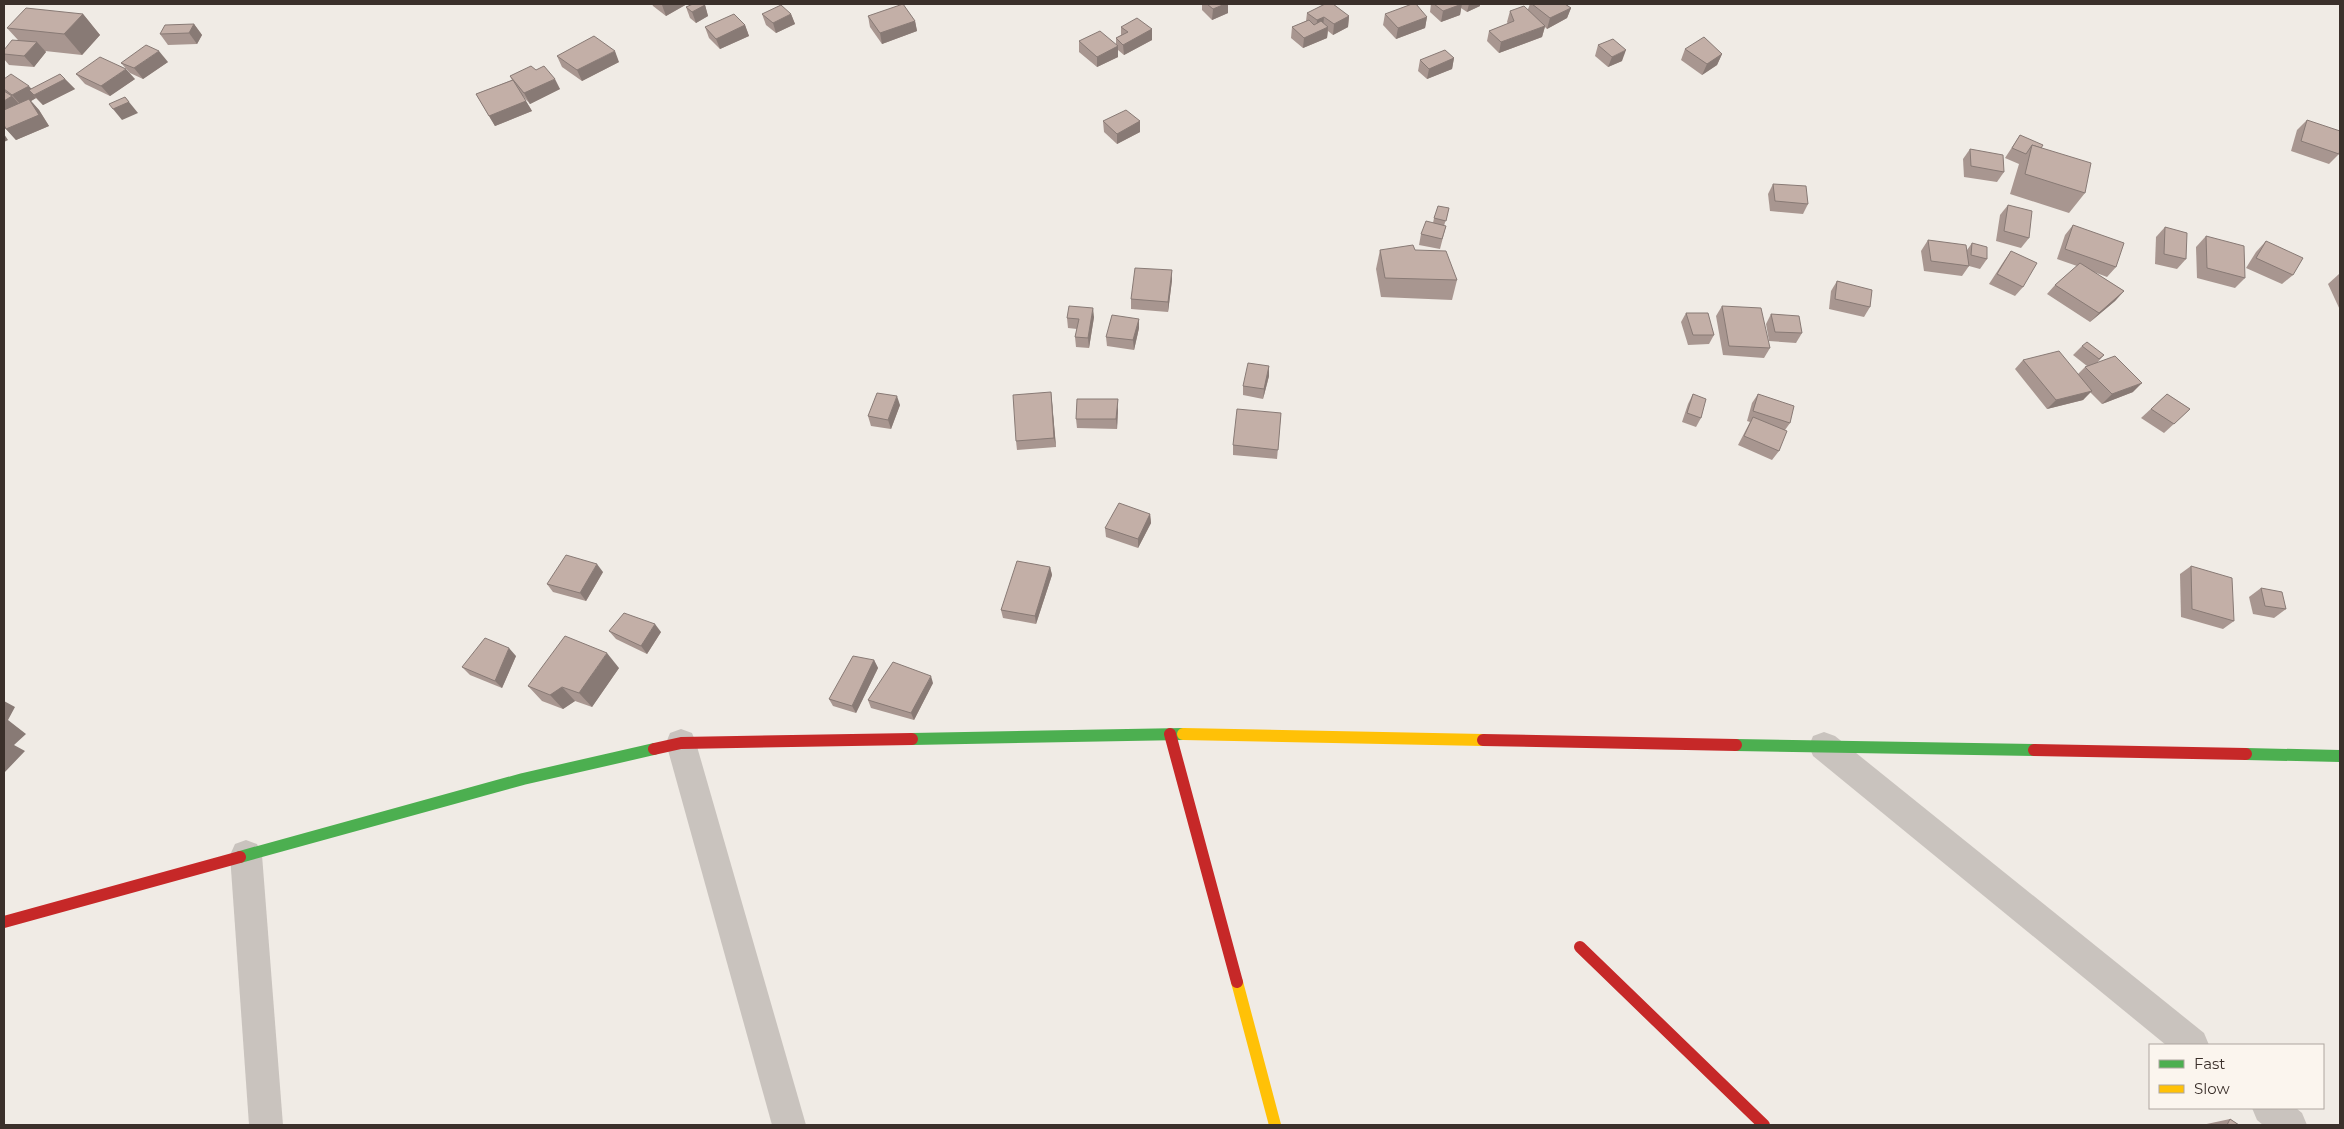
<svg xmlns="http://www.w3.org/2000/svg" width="2344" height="1129" viewBox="0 0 2344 1129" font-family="Montserrat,sans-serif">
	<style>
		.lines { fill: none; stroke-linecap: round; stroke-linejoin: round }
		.street { fill: #c9c3be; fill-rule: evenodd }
		.fast { stroke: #4caf50; stroke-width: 12 }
		.slow { stroke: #ffc107; stroke-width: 12 }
		.jam { stroke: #c62828; stroke-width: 12 }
		.wall { fill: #a89690 }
		.shaded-wall { fill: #887a75 }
		.building { fill: #c3afa7; stroke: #887a75 }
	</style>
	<rect width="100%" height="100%" fill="#f0ebe5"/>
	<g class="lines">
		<g class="street">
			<polygon points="681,729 692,733 696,743 806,1125 772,1125 666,743 670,733"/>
			<polygon points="1824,732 1835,736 2204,1033 2209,1045 2166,1045 1813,756 1809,746 1813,736"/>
			<polygon points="246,840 257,844 262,855 283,1125 249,1125 230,855 235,844"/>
			<polygon points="2252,1108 2296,1108 2302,1113 2307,1125 2263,1125 2257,1120"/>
		</g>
		<g class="fast">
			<polyline points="912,739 1183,734"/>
			<polyline points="1736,745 2034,750"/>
			<polyline points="2246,754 2340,756"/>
			<polyline points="240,857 523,779 654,749"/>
		</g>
		<g class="slow">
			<polyline points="1183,734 1483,740"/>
			<polyline points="1237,982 1275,1125"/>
		</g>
		<g class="jam">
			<polyline points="1170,734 1237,982"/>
			<polyline points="1483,740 1736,745"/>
			<polyline points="654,749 681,743 912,739"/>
			<polyline points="2034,750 2246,754"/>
			<polyline points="4,922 240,857"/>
			<polyline points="1580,947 1764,1125"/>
		</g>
	</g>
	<g class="wall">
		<polygon points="652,4 687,4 666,16 653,6"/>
		<polygon points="1202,4 1228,4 1228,13 1212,20 1202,10"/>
		<polygon points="1431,4 1480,4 1480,6 1467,12 1461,8 1460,15 1441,22 1430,12"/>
		<polygon points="1530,4 1565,4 1571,8 1567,18 1547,29 1545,27 1542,37 1499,53 1487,41 1489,31 1508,24 1507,22 1510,11 1528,9"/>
		<polygon points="705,5 708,16 696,23 690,18 686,7"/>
		<polygon points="1307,13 1349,16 1348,27 1333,35 1328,31 1327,38 1303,48 1291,38 1292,27 1306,21"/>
		<polygon points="83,14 100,35 82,55 45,51 46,52 34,67 9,65 4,59 4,50 18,40 7,28"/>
		<polygon points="762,14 791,14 795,24 776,33 766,25"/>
		<polygon points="1385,14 1427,17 1425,28 1396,39 1383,25"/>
		<polygon points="868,16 915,21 917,31 882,44 870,27"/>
		<polygon points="194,24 202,35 197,44 168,45 160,34"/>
		<polygon points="745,25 749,36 720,49 709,38 705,27"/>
		<polygon points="1121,27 1152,29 1152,40 1124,55 1118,50 1118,57 1097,67 1079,52 1079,41 1116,45 1116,38 1121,35"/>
		<polygon points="1598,45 1622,61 1608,67 1595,56"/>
		<polygon points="1685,49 1722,54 1717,65 1702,75 1681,60"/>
		<polygon points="557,56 619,62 582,81 562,67"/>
		<polygon points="1454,58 1452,69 1427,79 1418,71 1420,60"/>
		<polygon points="168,62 143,79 130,73 121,63"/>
		<polygon points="536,70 560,89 530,104 522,95 532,111 495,126 476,94 512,80 510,76"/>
		<polygon points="76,74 135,79 110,96 85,84"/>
		<polygon points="4,79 31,89 65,79 75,89 43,105 36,98 31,101 39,110 49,126 16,140 6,129 4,125"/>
		<polygon points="2307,120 2339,154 2329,164 2291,151 2297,130"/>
		<polygon points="1103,121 1140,121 1140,132 1117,144 1104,132"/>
		<polygon points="2020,135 2041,148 2085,193 2069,213 2010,194 2019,164 2005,158"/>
		<polygon points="1970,149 2004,172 1997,182 1964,177 1963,159"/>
		<polygon points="1773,184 1808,204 1803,214 1770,211 1768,194"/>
		<polygon points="2008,205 2029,238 2021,248 1996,241 2000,215"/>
		<polygon points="1449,208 1444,226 1446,226 1440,249 1419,245 1421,234 1433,223 1434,218"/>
		<polygon points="2073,225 2116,267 2107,277 2094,272 2124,291 2115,301 2090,322 2047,294 2055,285 2077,266 2057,259 2065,235"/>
		<polygon points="2165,227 2186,259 2177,269 2155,264 2156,237"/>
		<polygon points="2206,236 2245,278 2235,288 2197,278 2196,247"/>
		<polygon points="1928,240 1967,250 1972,243 1987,259 1980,269 1969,266 1962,276 1924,271 1921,251"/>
		<polygon points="2266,241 2293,275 2282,284 2246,268 2256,252"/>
		<polygon points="1380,250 1415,250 1457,280 1452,300 1381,297 1376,269"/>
		<polygon points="2011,251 2023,287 2015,296 1989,284 2004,261"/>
		<polygon points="2339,274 2340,275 2340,310 2328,284"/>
		<polygon points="1172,280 1168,312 1131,309 1131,299"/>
		<polygon points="1837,281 1870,307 1864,317 1829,309 1831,291"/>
		<polygon points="1722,306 1770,348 1764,358 1723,355 1716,316"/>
		<polygon points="1686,313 1714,335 1709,344 1688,345 1681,322"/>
		<polygon points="1771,314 1802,333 1796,343 1769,341 1766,324"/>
		<polygon points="1094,317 1089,348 1076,347 1075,337 1077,329 1068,328 1067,318"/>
		<polygon points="1139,319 1139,328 1134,350 1107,346 1106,337"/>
		<polygon points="2082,346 2104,355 2097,363 2133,392 2102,404 2090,392 2083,400 2047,409 2015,369 2023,360 2078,374 2085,367 2087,366 2073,355"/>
		<polygon points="1269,366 1269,376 1263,399 1243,395 1243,386"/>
		<polygon points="1051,392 1056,447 1017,450 1016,441"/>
		<polygon points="1693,394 1701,418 1696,427 1682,422 1688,404"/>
		<polygon points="1758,394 1790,423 1785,430 1779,451 1772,460 1738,445 1750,422 1747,421 1752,403"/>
		<polygon points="2167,394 2190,409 2164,433 2141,418"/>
		<polygon points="900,405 891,429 871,426 868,416"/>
		<polygon points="1118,409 1117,429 1077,428 1076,419"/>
		<polygon points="1281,413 1277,459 1233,455 1233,445"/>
		<polygon points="1150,514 1151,523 1138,548 1106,537 1105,528"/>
		<polygon points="2191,566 2234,621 2223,629 2181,617 2180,574"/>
		<polygon points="1050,567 1052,575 1036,624 1003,618 1001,610"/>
		<polygon points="603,572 586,601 553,592 547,584"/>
		<polygon points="2261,588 2286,609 2274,618 2253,614 2249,597"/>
		<polygon points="609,631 661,632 647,654 616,639"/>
		<polygon points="516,656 502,688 470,675 462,667"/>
		<polygon points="874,660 878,668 856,713 833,706 829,699"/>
		<polygon points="619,668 592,707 575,701 563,709 542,701 528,686"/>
		<polygon points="933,683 914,720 871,708 868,700"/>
		<polygon points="2230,1119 2239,1125 2202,1125"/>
	</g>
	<g class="shaded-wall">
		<polygon points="664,4 687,4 666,16 662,5"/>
		<polygon points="1225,4 1228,4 1228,13 1212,20 1213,9"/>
		<polygon points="1462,4 1460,15 1441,22 1443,11"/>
		<polygon points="1469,4 1480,4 1480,6 1467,12"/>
		<polygon points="705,5 708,16 696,23 692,12"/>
		<polygon points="1571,8 1567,18 1547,29 1550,18"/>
		<polygon points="83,14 100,35 82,55 64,34"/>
		<polygon points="791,14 795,24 776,33 773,23"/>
		<polygon points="1349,16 1348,27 1333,35 1334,24"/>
		<polygon points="1324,17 1323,27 1316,31 1317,20"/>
		<polygon points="1427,17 1425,28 1396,39 1398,28"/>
		<polygon points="915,21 917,31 882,44 880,33"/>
		<polygon points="194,24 202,35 197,44 189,33"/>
		<polygon points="745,25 749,36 720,49 716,39"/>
		<polygon points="1545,26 1542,37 1499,53 1501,42"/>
		<polygon points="1328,27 1327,38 1303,48 1304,38"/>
		<polygon points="1152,29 1152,40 1124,55 1123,45"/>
		<polygon points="37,42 46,52 34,67 24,56"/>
		<polygon points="1118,46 1118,57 1097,67 1097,57"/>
		<polygon points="1626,50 1622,61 1608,67 1612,57"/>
		<polygon points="159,51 168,62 143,79 134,68"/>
		<polygon points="615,51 619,62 582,81 577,70"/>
		<polygon points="1722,54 1717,65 1702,75 1707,64"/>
		<polygon points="1454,58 1452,69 1427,79 1429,69"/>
		<polygon points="126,69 135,79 110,96 101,86"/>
		<polygon points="65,79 75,89 43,105 29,90 36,98 31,101 39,110 49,126 16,140 6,129 22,106 12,95 29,86 36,94"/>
		<polygon points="555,79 560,89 530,104 524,93"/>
		<polygon points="12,96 21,106 4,118 4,101"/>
		<polygon points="125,97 138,113 122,120 113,109"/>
		<polygon points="526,101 532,111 495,126 489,116"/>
		<polygon points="1140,121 1140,132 1117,144 1117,134"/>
		<polygon points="4,134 8,140 4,142"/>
		<polygon points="1172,270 1172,280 1168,312 1168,302"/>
		<polygon points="2124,291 2115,301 2090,322 2099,313"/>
		<polygon points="1093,308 1094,317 1089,348 1088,338"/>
		<polygon points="1139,319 1139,328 1134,350 1133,340"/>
		<polygon points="1269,366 1269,376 1263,399 1264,389"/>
		<polygon points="2142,383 2133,392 2102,404 2112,394"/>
		<polygon points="2092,391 2083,400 2047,409 2056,400"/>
		<polygon points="1051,392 1052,401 1056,447 1054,438"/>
		<polygon points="897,396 900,405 891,429 888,420"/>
		<polygon points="1118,399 1118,409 1117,429 1116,419"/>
		<polygon points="1150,514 1151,523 1138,548 1138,539"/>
		<polygon points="597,564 603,572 586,601 580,593"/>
		<polygon points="1050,567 1052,575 1036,624 1035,616"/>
		<polygon points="655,624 661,632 647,654 641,646"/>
		<polygon points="509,648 516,656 502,688 495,681"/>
		<polygon points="607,653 619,668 592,707 579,693"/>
		<polygon points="874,660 878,668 856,713 852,706"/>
		<polygon points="931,676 933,683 914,720 911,713"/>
		<polygon points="562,687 575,701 563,709 550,695"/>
		<polygon points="4,701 15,707 8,720 26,734 14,745 25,751 4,773"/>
	</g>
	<g class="building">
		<polygon points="693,4 703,4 705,5 692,12 686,7"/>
		<polygon points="903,4 915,21 880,33 868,16"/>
		<polygon points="1207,4 1225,4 1213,9"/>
		<polygon points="1325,4 1333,4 1349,16 1334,24 1324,17 1317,20 1307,13"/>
		<polygon points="1412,4 1416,4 1427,17 1398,28 1385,14"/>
		<polygon points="1434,4 1462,4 1443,11"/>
		<polygon points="1532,4 1565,4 1571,8 1550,18"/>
		<polygon points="781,5 791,14 773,23 762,14"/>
		<polygon points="1524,6 1545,26 1501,42 1489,31 1514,21 1510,11"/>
		<polygon points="26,8 83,14 64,34 7,28"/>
		<polygon points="734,14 745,25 716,39 705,27"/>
		<polygon points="1137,18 1152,29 1123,45 1116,38 1128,32 1121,27"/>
		<polygon points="1309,20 1314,25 1321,21 1328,27 1304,38 1292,27"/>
		<polygon points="194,24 189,33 160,34 165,25"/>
		<polygon points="1100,31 1118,46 1097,57 1079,41"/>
		<polygon points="594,36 615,51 577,70 557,56"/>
		<polygon points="1704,37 1722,54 1707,64 1685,49"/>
		<polygon points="1613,39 1626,50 1612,57 1598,45"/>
		<polygon points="12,40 37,42 24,56 4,54 4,50"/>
		<polygon points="146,45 159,51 134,68 121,63"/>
		<polygon points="1445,50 1454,58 1429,69 1420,60"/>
		<polygon points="100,57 126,69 101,86 76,74"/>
		<polygon points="531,66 536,70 544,66 555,79 524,93 510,76"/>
		<polygon points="11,74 29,86 12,95 4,89 4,79"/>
		<polygon points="60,74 65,79 34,95 29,90"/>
		<polygon points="513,80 526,101 489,116 476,94"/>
		<polygon points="4,91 12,96 4,101"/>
		<polygon points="125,97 129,102 113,109 109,104"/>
		<polygon points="29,99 39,115 6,129 4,125 4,110"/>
		<polygon points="1126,110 1140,121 1117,134 1103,121"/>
		<polygon points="2307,120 2340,131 2340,149 2339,154 2301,141"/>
		<polygon points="2020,135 2043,145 2041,148 2032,145 2026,154 2012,148"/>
		<polygon points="2032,145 2091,163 2085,193 2025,174"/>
		<polygon points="1970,149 2003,155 2004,172 1971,166"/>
		<polygon points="1773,184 1806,186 1808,204 1775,201"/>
		<polygon points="2008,205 2032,211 2029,238 2004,231"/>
		<polygon points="1438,206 1449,208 1446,221 1434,218"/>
		<polygon points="1426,221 1446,226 1442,239 1421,234"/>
		<polygon points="2073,225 2124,243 2116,267 2065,249"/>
		<polygon points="2165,227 2187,233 2186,259 2164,254"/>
		<polygon points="2206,236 2244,246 2245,278 2207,268"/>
		<polygon points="1928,240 1966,245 1969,266 1931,261"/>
		<polygon points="2266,241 2303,258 2293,275 2256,258"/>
		<polygon points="1972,243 1987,247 1987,259 1971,255"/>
		<polygon points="1413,245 1415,250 1446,251 1457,280 1385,278 1380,250"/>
		<polygon points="2011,251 2037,263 2023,287 1997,274"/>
		<polygon points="2080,263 2124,291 2099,313 2055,285"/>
		<polygon points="1135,268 1172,270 1168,302 1131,299"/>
		<polygon points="1837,281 1872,290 1870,307 1835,299"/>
		<polygon points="1069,306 1093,308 1088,338 1075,337 1079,319 1067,318"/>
		<polygon points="1722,306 1761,308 1770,348 1729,346"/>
		<polygon points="1686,313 1708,313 1714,335 1693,335"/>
		<polygon points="1771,314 1799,316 1802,333 1775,332"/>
		<polygon points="1112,315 1139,319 1133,340 1106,337"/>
		<polygon points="2087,342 2104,355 2099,359 2082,346"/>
		<polygon points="2059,351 2092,391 2056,400 2023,360"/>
		<polygon points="2115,356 2142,383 2112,394 2085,367"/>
		<polygon points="1248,363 1269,366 1264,389 1243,386"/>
		<polygon points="1051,392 1054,438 1016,441 1013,395"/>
		<polygon points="877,393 897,396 888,420 868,416"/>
		<polygon points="1693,394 1706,399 1701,418 1687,413"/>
		<polygon points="1758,394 1794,406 1790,423 1753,411"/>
		<polygon points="2167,394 2190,409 2174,424 2151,409"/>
		<polygon points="1077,399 1118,399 1116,419 1076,419"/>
		<polygon points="1237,409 1281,413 1278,450 1233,445"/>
		<polygon points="1753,417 1787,431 1779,451 1744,436"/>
		<polygon points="1119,503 1150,514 1138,539 1105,528"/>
		<polygon points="566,555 597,564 580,593 547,584"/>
		<polygon points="1017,561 1050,567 1035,616 1001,610"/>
		<polygon points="2191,566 2232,578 2234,621 2192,609"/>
		<polygon points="2261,588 2282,592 2286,609 2265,606"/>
		<polygon points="624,613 655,624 641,646 609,631"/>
		<polygon points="565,636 607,653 579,693 562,687 550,695 528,686"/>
		<polygon points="485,638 509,648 495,681 462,667"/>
		<polygon points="853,656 874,660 852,706 829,699"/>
		<polygon points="893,662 931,676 911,713 868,700"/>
		<polygon points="2230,1119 2239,1125 2227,1125"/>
	</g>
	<rect width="2344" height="1129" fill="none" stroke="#3b302b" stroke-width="10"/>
	<rect x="2149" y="1044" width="175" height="65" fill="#fbf5ee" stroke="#aea6a0"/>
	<rect x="2159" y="1060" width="25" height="8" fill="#4caf50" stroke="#aea6a0"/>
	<text x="2194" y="1069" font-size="15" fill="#3b302b">Fast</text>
	<rect x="2159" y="1085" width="25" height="8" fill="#ffc107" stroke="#aea6a0"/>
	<text x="2194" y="1094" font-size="15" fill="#3b302b">Slow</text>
</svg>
